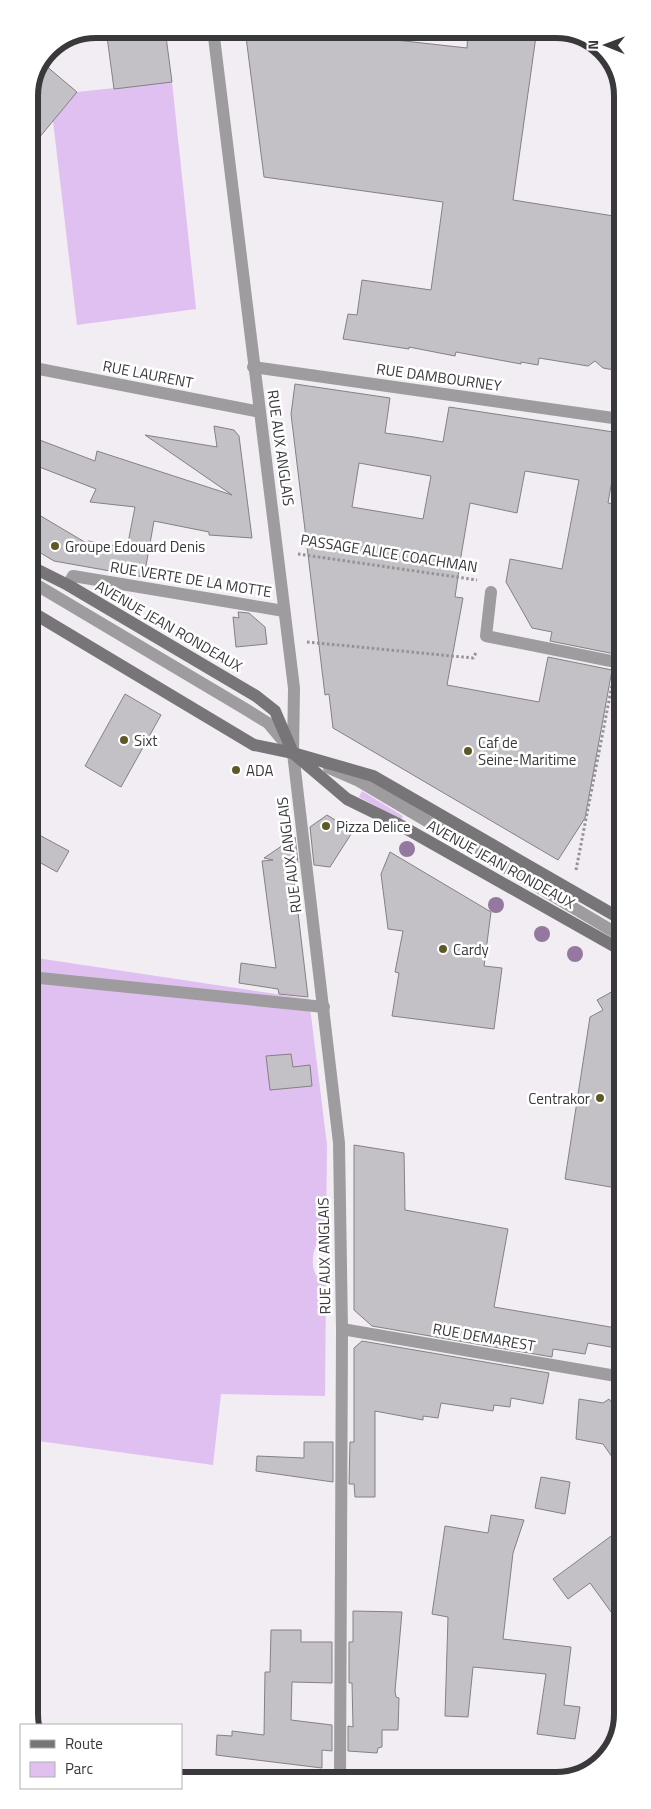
<svg xmlns="http://www.w3.org/2000/svg" width="651" height="1809" viewBox="0 0 651 1809" font-family="'Titillium Web',sans-serif">
	<style>
		.green { fill: #e0c0f0 }
		.building { fill: #c4c1c6; stroke: #848086; fill-rule: evenodd }
		.lines { fill: none; stroke-linecap: round; stroke-linejoin: round }
		.path { stroke: #959296; stroke-width: 3; stroke-dasharray: 2.5 2.5; stroke-linecap: butt }
		.lane { stroke: #9e9c9f; stroke-width: 12 }
		.street { stroke: #9e9c9f; stroke-width: 12 }
		.secondary { stroke: #777578; stroke-width: 12 }
		.tree { fill: #94789f }
		.poi-dot { fill: #5d5926; stroke: #fff; stroke-width: 2 }
		.labels { text-anchor: middle; dominant-baseline: central; stroke-width: 5; stroke-linejoin: round; paint-order: stroke }
		.street-label { font-size: 15px; fill: #39383a; stroke: #fff }
		.poi-label { font-size: 15px; fill: #39383a; stroke: #fff; text-anchor: start }
		.rim { fill: none; stroke: #39383a; stroke-width: 6 }
	</style>
	<rect width="100%" height="100%" fill="#f1edf3"/>
	<g class="green">
		<polygon points="172,82 196,309 77,325 53,121 77,92"/>
		<polygon points="362,791 403,816 401,820 359,797"/>
		<path d="M30,957L309,999L327,1145L326,1234C314,1240 309,1263 316,1275C318,1278 323,1279 326,1281L325,1396L221,1394L213,1465L31,1440Z"/>
	</g>
	<g class="building">
		<polygon points="106,29 165,29 172,82 114,89"/>
		<polygon points="245,29 297,29 467,48 468,29 537,29 513,200 620,217 620,371 603,368 595,361 588,366 539,358 538,365 521,362 521,364 456,352 455,356 409,347 409,349 343,339 348,314 357,315 362,280 431,290 443,202 264,177"/>
		<polygon points="45,65 77,92 29,150 29,91 36,75"/>
		<path d="M295,384L390,398L385,433L414,437L443,442L449,407L620,433V464L615,463L608,503L621,505V645L617,644L615,654L550,641L552,632L532,628L506,582L510,559L562,569L579,480L525,471L517,513L470,503L461,556L455,597L463,598L447,685L539,702L548,657L612,670L585,818L558,860L333,728L329,694L325,695L291,414ZM359,463L431,476L423,519L352,507Z"/>
		<polygon points="214,426 234,430 239,436 252,538 209,535 209,532 154,521 144,577 54,561 29,546 29,509 88,544 88,541 127,548 135,507 90,502 96,489 29,463 29,436 95,461 97,451 232,495 145,435 217,447"/>
		<polygon points="238,612 249,613 265,627 267,644 236,647 233,617 239,618"/>
		<polygon points="125,694 161,715 121,787 85,766"/>
		<polygon points="327,815 353,831 330,867 314,865 310,827"/>
		<polygon points="30,830 69,851 57,872 30,857"/>
		<polygon points="295,837 298,863 292,862 308,997 279,994 278,989 239,983 241,963 276,968 262,861 273,860 264,858"/>
		<polygon points="390,852 491,912 484,966 502,968 494,1029 392,1016 399,973 395,972 403,931 388,929 381,874"/>
		<polygon points="615,990 621,1000 622,1189 565,1179 590,1017 603,1010 597,1000"/>
		<polygon points="291,1054 293,1067 310,1065 312,1086 270,1090 266,1056"/>
		<polygon points="354,1145 404,1153 405,1210 508,1229 494,1307 622,1329 622,1349 588,1343 585,1354 553,1349 552,1357 372,1326 354,1310"/>
		<polygon points="362,1341 549,1373 543,1404 511,1398 510,1407 494,1405 493,1411 441,1403 438,1418 423,1416 423,1420 375,1411 375,1497 355,1497 354,1484 349,1484 350,1442 354,1442 354,1348"/>
		<polygon points="579,1399 603,1403 609,1399 613,1404 622,1406 622,1471 603,1444 576,1439"/>
		<polygon points="304,1442 333,1442 333,1482 256,1471 257,1456 304,1458"/>
		<polygon points="541,1477 570,1482 565,1514 535,1508"/>
		<polygon points="491,1515 524,1520 513,1553 503,1639 571,1647 564,1705 580,1707 575,1739 537,1734 546,1674 473,1667 468,1717 445,1716 448,1617 432,1614 445,1526 488,1533"/>
		<polygon points="622,1528 622,1627 590,1583 568,1599 553,1579"/>
		<polygon points="353,1611 402,1612 395,1691 396,1697 399,1698 398,1730 382,1730 382,1747 378,1748 377,1753 348,1751 348,1726 353,1727 352,1683 349,1683 349,1642 353,1642"/>
		<polygon points="271,1630 301,1630 301,1642 332,1642 332,1683 292,1682 291,1720 332,1725 332,1751 322,1750 322,1768 216,1755 217,1735 232,1736 232,1731 264,1735 265,1672 270,1672"/>
	</g>
	<g class="lines">
		<g class="path">
			<polyline points="298,554 477,580"/>
			<polyline points="307,642 473,658 477,651"/>
			<polyline points="576,870 613,680"/>
		</g>
		<g class="lane">
			<polyline points="30,581 247,710 268,723 289,748"/>
			<polyline points="329,768 359,781 621,936"/>
			<polyline points="30,977 324,1007"/>
		</g>
		<g class="street">
			<polyline points="213,29 294,688 293,753 339,1143 342,1329 340,1779"/>
			<polyline points="29,367 260,412"/>
			<polyline points="253,367 620,419"/>
			<polyline points="68,585 73,576 284,611"/>
			<polyline points="491,592 486,636 621,663"/>
			<polyline points="342,1329 622,1377"/>
		</g>
		<g class="secondary">
			<polyline points="30,566 68,585 256,696 275,711 293,753 347,799 398,824 621,950"/>
			<polyline points="30,611 254,745 293,753 373,776 621,919"/>
		</g>
	</g>
	<g class="tree">
		<circle cx="407" cy="849" r="8"/>
		<circle cx="496" cy="905" r="8"/>
		<circle cx="542" cy="934" r="8"/>
		<circle cx="575" cy="954" r="8"/>
	</g>
	<g class="poi-dot">
		<circle cx="55" cy="546" r="5"/>
		<circle cx="124" cy="740" r="5"/>
		<circle cx="468" cy="751" r="5"/>
		<circle cx="236" cy="770" r="5"/>
		<circle cx="326" cy="826" r="5"/>
		<circle cx="443" cy="949" r="5"/>
		<circle cx="600" cy="1098" r="5"/>
	</g>
	<g class="labels">
		<g class="street-label">
			<text transform="translate(148 374) rotate(11)">RUE LAURENT</text>
			<text transform="translate(439 377) rotate(8)">RUE DAMBOURNEY</text>
			<text transform="translate(281 448) rotate(82)">RUE AUX ANGLAIS</text>
			<text transform="translate(389 553) rotate(9)">PASSAGE ALICE COACHMAN</text>
			<text transform="translate(191 579) rotate(9)">RUE VERTE DE LA MOTTE</text>
			<text transform="translate(169 626) rotate(30)">AVENUE JEAN RONDEAUX</text>
			<text transform="translate(289 855) rotate(-97)">RUE AUX ANGLAIS</text>
			<text transform="translate(501 864) rotate(29)">AVENUE JEAN RONDEAUX</text>
			<text transform="translate(324 1256) rotate(-91)">RUE AUX ANGLAIS</text>
			<text transform="translate(484 1337) rotate(10)">RUE DEMAREST</text>
		</g>
		<g class="poi-label">
			<text x="65" y="546">Groupe Edouard Denis</text>
			<text x="134" y="740">Sixt</text>
			<text x="478" y="742">Caf de<tspan x="478" dy="17">Seine-Maritime</tspan></text>
			<text x="246" y="770">ADA</text>
			<text x="336" y="826">Pizza Delice</text>
			<text x="453" y="949">Cardy</text>
			<text x="590" y="1098" text-anchor="end">Centrakor</text>
		</g>
	</g>
	<path d="M0 0H651V1809H0ZM96 38H556A58 58 0 0 1 614 96V1714A58 58 0 0 1 556 1772H96A58 58 0 0 1 38 1714V96A58 58 0 0 1 96 38Z" fill="#fff" fill-rule="evenodd"/>
	<path class="rim" d="M96 38H556A58 58 0 0 1 614 96V1714A58 58 0 0 1 556 1772H96A58 58 0 0 1 38 1714V96A58 58 0 0 1 96 38Z"/>
	<rect x="20" y="1724" width="162" height="65" fill="#ffffff" stroke="#b0afb0"/>
	<rect x="30" y="1740" width="25" height="8" fill="#777578" stroke="#b0afb0"/>
	<text x="65" y="1749" font-size="15" fill="#39383a">Route</text>
	<rect x="30" y="1762" width="25" height="15" fill="#e0c0f0" stroke="#b0afb0"/>
	<text x="65" y="1774" font-size="15" fill="#39383a">Parc</text>
	<g transform="translate(606 45) rotate(271)" stroke="#ffffff" stroke-width="4" paint-order="stroke">
	<path d="M0-4L9 19L0 12L-9 19Z" fill="#39383a"/>
	<text y="-8" font-size="14" font-weight="bold" text-anchor="middle" fill="#39383a">N</text>
	</g>
</svg>
